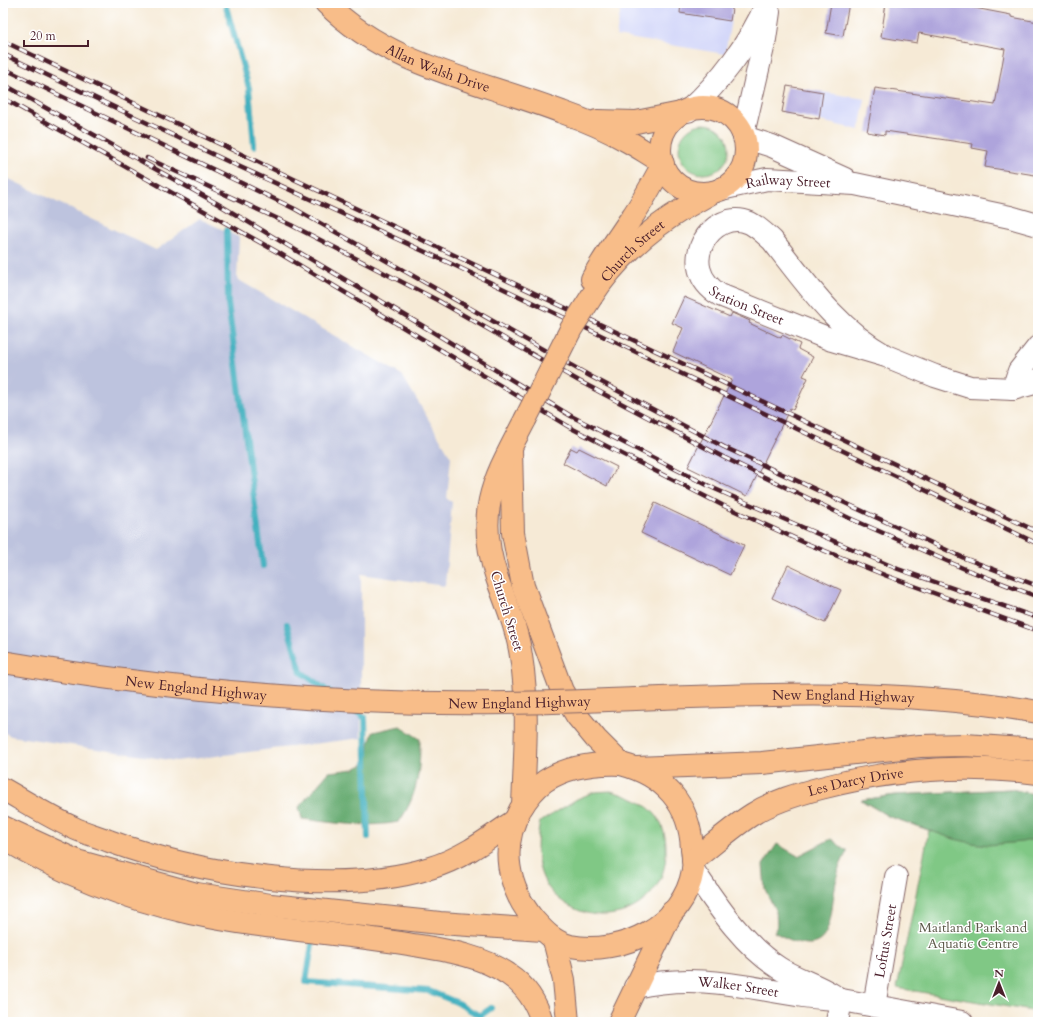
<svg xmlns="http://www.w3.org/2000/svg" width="1041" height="1025" viewBox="0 0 1041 1025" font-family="Cardo,serif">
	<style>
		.built { fill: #d4d8f9 }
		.industrial { fill: #bdc3de }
		.green { fill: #80c885; stroke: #657458 }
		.forest { fill: #68ac72; stroke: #59664e }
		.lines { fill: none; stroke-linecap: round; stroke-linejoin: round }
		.stream { stroke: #42b0bf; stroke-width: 6 }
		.building { fill: #aea4dc }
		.minor-casing { stroke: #866667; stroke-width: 24 }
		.major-casing { stroke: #866667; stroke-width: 24 }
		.highway-casing { stroke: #866667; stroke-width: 24 }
		.minor { stroke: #fff; stroke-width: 22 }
		.major { stroke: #f8bd89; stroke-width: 22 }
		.highway { stroke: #f8bd89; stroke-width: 22 }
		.rail-casing { stroke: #4a1f2b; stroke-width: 4.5 }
		.rail { stroke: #fff; stroke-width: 3; stroke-dasharray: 9; stroke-linecap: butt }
		.major-bridge-casing { stroke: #866667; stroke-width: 24; stroke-linecap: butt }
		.highway-bridge-casing { stroke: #866667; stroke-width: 24; stroke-linecap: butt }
		.major-bridge { stroke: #f8bd89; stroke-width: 22 }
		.highway-bridge { stroke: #f8bd89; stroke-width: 22 }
		.labels { text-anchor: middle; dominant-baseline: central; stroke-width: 3; stroke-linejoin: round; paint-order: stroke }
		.street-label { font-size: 14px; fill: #4a1f2b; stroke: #fff }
		.park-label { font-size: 14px; fill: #5d5a4a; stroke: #fff }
	</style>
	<rect width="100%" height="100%" fill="#fff"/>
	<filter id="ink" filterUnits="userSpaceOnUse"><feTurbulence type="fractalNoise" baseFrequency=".025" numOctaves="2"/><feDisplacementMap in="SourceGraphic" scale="8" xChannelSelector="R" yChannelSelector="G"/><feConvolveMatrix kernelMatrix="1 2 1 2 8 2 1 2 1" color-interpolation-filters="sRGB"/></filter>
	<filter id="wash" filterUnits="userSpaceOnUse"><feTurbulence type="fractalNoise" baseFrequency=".012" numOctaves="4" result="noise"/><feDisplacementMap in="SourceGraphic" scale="16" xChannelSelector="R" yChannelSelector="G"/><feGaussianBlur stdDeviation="0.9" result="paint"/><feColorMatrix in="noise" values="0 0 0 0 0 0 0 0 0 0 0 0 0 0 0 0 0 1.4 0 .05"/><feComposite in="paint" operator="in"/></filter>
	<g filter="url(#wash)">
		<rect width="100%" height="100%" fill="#f6ead6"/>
		<g class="built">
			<polygon points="622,3 734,3 725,54 616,36"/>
			<polygon points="787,86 865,99 859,130 782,112"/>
		</g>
		<polygon class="industrial" points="3,176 156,250 200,219 239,237 237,279 402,375 451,457 447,499 452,502 445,586 361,574 361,738 176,761 11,736 3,732"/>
		<g class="green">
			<circle cx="704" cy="149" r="25"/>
			<polygon points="1011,789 1038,795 1038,1012 897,988 929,830 888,816 861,800 896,795"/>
			<path d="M611,791C628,796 648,803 658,818C663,826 666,838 666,847C669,907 603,936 558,898C536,880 534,848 540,822L577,799L594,792Z"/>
		</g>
		<g class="forest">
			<path d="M400,726L420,739C420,771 418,795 399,822C367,828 334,823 302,819L299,807L329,772L354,769L368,762L369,744L373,732Z"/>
			<polygon points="1011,789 1038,795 1038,838 1022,842 988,845 972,843 954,839 888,816 861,800 896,795"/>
			<path d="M831,839L847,851C844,858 839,866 838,873C827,916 839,968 774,932L777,926L776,912L765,889L763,865L777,844L798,856Z"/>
		</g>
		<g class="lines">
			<g class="stream">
				<polyline points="225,3 249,88 254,146"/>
				<polyline points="227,230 228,303 263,566"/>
				<polyline points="287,624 301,672 329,692"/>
				<polyline points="350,707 365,718 368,837"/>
				<polyline points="313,938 306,982 429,991 456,1002 480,1016"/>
				<polyline points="480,1022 480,1016 491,1008"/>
			</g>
		</g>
		<g id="blocks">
			<g class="building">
				<polygon points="681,3 733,3 730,21 680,13"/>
				<polygon points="831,3 849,3 843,36 826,33"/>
				<polygon points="886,3 959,3 959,5 1011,15 1011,17 1038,22 1038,161 1035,175 985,167 988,151 972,148 973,144 885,131 885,135 867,132 875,88 995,105 1005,49 919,33 917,43 881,37"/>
				<polygon points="787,86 823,92 819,119 782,112"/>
				<polygon points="684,297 730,317 732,313 750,321 749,323 781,338 782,335 800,344 798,349 813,357 803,376 808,378 793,410 790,408 747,496 688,467 732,380 673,352 683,328 672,323"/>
				<polygon points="571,448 577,451 579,448 617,467 607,486 563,463"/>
				<polygon points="655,503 744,545 730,575 641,533"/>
				<polygon points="788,565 841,590 825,623 772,598"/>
			</g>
		</g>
	</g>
	<g filter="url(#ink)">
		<use href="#blocks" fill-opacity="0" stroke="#866667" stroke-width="1"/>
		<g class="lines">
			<g class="minor-casing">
				<g id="minor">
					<path d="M688,111C720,82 750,43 767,3"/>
					<polyline points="743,134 765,39 769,12"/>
					<polyline points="744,137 772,146 845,179"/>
					<path id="s1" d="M721,189L767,179L855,184L1010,217L1038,225"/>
					<path id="s2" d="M886,356C837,329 806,283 772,240C765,234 758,227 750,223C712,206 673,267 720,295L832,340L886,356L935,376L970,387L1013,389L1035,383L1038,380"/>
					<polyline points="1013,389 1019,371 1038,347"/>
					<path d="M693,870C717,905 742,944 779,968C796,979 816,984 833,995"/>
					<path id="s3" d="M635,987C697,973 743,987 803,996C816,998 830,998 842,1000C882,1007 922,1015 962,1022"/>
					<path id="s4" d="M874,1006L896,877"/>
					<polyline points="837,1022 841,1000"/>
				</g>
			</g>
			<g class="major-casing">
				<g id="major">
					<path id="s5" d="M326,3C389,67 482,81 562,112C585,120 608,130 629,142C640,148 651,156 662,162"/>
					<circle cx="703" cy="150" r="43"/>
					<polyline points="597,121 636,122 681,113"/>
					<path d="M592,279C604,257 618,238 632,217C644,200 653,182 663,164"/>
					<path id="s6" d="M592,296C614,262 648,230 683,209C693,203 703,198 713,192"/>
					<polyline points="511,448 513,533 523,586 562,691 577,716 596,739 621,764"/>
					<path d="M523,805C525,755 529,705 521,656C517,628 506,604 497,578C474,510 495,478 525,420"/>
					<path d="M3,838C61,873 124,898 190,913C262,929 335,932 408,944C442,950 479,954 508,974C525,985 537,1003 542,1022"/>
					<polyline points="554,940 564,980 568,1022"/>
					<polyline points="619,1022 672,912"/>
				</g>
			</g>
			<g class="highway-casing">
				<g id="highway">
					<path d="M621,764C664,775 690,804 692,849C693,856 694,863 693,870C684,926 621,956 570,946C554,942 544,931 534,920C507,887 500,847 520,810C526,800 535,788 545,781C568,766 595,763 621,764Z"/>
					<polyline points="636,768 762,763 920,746 965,745 1038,750"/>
					<path d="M3,789C26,802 48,816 72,827C83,833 97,836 109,841C199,874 336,897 430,868C461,859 488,839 514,821"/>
					<polyline points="3,827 77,861 197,894 271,905 440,923 542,930"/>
					<path id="s7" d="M693,860C713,845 732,827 753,814C774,801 798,794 821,788C892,769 965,764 1038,773"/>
				</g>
			</g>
			<use href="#minor" class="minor"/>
			<use href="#major" class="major"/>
			<use href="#highway" class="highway"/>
			<g class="rail-casing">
				<g id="rail">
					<polyline points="3,41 1038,532"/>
					<polyline points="3,54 227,161 456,266 1038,544"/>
					<polyline points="3,68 295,209 590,376 724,447 964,558 1038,586"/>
					<polyline points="3,84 218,204 423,326 571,416 715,489 898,569 1038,618"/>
					<polyline points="3,98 279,253 571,428 722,505 803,542 887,576 1038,631"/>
					<polyline points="147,158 291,225 437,300 579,381 723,457 849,518 965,569 1038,597"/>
				</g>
			</g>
			<use href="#rail" class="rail"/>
			<g class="major-bridge-casing">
				<polyline id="major-bridge" points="525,420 571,329 592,296"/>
			</g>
			<g class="highway-bridge-casing">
				<g id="highway-bridge">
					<path id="s8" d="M3,662C170,690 338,706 507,703C684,700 862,681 1038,712"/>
				</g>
			</g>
			<use href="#major-bridge" class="major-bridge"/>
			<use href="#highway-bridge" class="highway-bridge"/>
		</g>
	</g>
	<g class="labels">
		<g class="street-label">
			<text stroke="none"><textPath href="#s5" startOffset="131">Allan Walsh Drive</textPath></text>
			<text stroke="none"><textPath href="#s1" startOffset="68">Railway Street</textPath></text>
			<text stroke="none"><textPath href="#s6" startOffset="61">Church Street</textPath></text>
			<text stroke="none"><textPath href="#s2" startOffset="338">Station Street</textPath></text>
			<text transform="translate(507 611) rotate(73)">Church Street</text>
			<text stroke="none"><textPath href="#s8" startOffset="195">New England Highway</textPath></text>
			<text stroke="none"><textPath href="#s8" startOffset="843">New England Highway</textPath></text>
			<text stroke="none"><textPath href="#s8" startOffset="519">New England Highway</textPath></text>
			<text stroke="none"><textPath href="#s7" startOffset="184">Les Darcy Drive</textPath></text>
			<text stroke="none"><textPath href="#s4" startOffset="66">Loftus Street</textPath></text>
			<text stroke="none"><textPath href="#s3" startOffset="104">Walker Street</textPath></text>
		</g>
		<g class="park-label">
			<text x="973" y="927">Maitland Park and<tspan x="973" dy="16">Aquatic Centre</tspan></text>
		</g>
	</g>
	<rect width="1041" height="1025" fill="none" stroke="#fff" stroke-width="16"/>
	<g transform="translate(999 983)" stroke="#ffffff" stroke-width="3" paint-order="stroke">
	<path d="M0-3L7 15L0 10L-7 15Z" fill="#4a1f2b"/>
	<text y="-6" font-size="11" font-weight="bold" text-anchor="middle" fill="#4a1f2b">N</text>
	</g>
	<path d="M24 40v6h64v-6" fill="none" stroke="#4a1f2b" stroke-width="2"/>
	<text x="30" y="40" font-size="12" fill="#4a1f2b" stroke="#ffffff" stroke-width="3" paint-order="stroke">20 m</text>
</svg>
